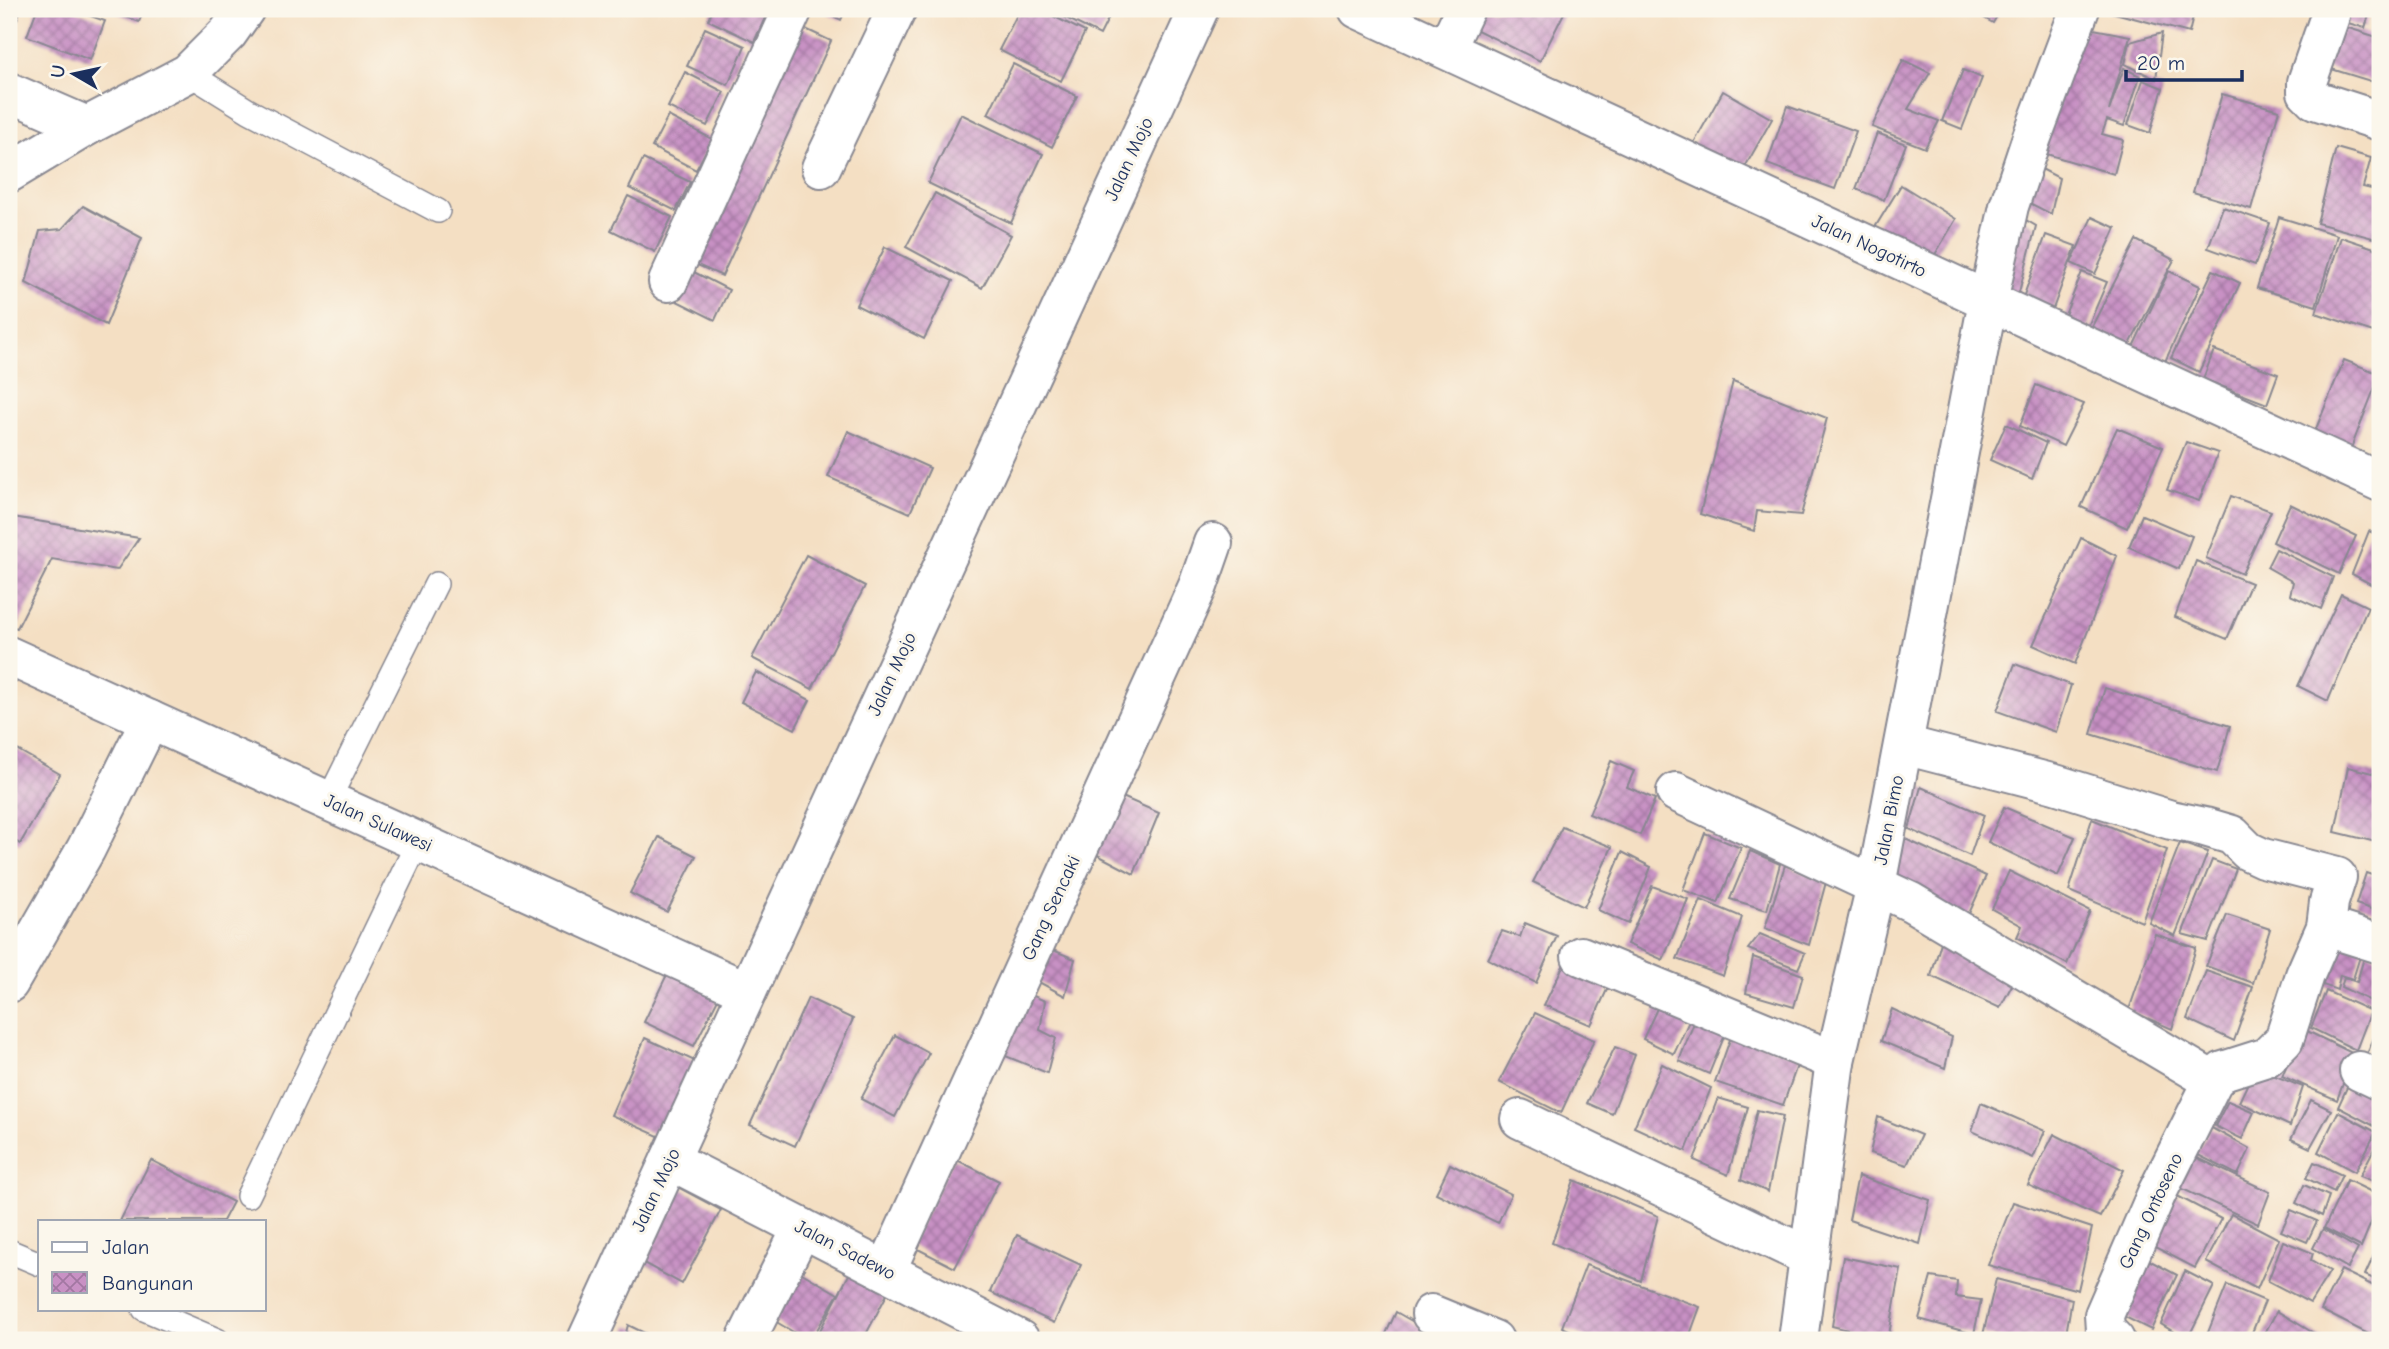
<svg xmlns="http://www.w3.org/2000/svg" width="2389" height="1349" viewBox="0 0 2389 1349" font-family="'Comic Neue',sans-serif">
	<style>
		.building { fill: url(#building-cross-hatch) }
		.lines { fill: none; stroke-linecap: round; stroke-linejoin: round }
		.service-casing { stroke: #888790; stroke-width: 26 }
		.minor-casing { stroke: #888790; stroke-width: 42 }
		.tertiary-casing { stroke: #888790; stroke-width: 42 }
		.service { stroke: #fff; stroke-width: 23 }
		.minor { stroke: #fff; stroke-width: 38 }
		.tertiary { stroke: #fff; stroke-width: 38 }
		.labels { text-anchor: middle; dominant-baseline: central; stroke-width: 6; stroke-linejoin: round; paint-order: stroke }
		.street-label { font-size: 19px; fill: #1b2f5e; stroke: #fbf7ec }
	</style>
	<defs>
		<pattern id="building-cross-hatch" width="8" height="8" patternUnits="userSpaceOnUse" patternTransform="scale(1.75)"><rect width="8" height="8" fill="#c891c4"/><path d="M0 0l8 8M0 8l8-8" fill="none" stroke="#a277a2"/></pattern>
	</defs>
	<rect width="100%" height="100%" fill="#fbf7ec"/>
	<filter id="ink" filterUnits="userSpaceOnUse"><feTurbulence type="fractalNoise" baseFrequency=".0143" numOctaves="2"/><feDisplacementMap in="SourceGraphic" scale="14" xChannelSelector="R" yChannelSelector="G"/><feConvolveMatrix kernelMatrix="1 2 1 2 8 2 1 2 1" color-interpolation-filters="sRGB"/></filter>
	<filter id="wash" filterUnits="userSpaceOnUse"><feTurbulence type="fractalNoise" baseFrequency=".00686" numOctaves="4" result="noise"/><feDisplacementMap in="SourceGraphic" scale="28" xChannelSelector="R" yChannelSelector="G"/><feGaussianBlur stdDeviation="1.57" result="paint"/><feColorMatrix in="noise" values="0 0 0 0 0 0 0 0 0 0 0 0 0 0 0 0 0 1.4 0 .05"/><feComposite in="paint" operator="in"/></filter>
	<g filter="url(#wash)">
		<rect width="100%" height="100%" fill="#f4dfc3"/>
		<g id="blocks">
			<g class="building">
				<polygon points="9,9 21,9 9,40"/>
				<polygon points="37,9 71,9 105,21 90,60 27,36"/>
				<polygon points="107,9 144,9 139,22"/>
				<polygon points="713,9 769,9 754,42 708,20"/>
				<polygon points="819,9 846,9 841,20"/>
				<polygon points="1020,9 1039,9 1085,32 1061,81 999,50"/>
				<polygon points="1048,9 1113,9 1100,35"/>
				<polygon points="1477,9 1566,9 1540,61 1469,26"/>
				<polygon points="1968,9 2001,9 1993,23"/>
				<polygon points="2100,9 2195,9 2189,33"/>
				<polygon points="2341,9 2371,9 2365,28 2338,20"/>
				<polygon points="795,24 831,41 722,276 686,260"/>
				<polygon points="2339,25 2380,38 2380,84 2325,67"/>
				<polygon points="2078,26 2130,36 2109,111 2124,68 2140,76 2124,126 2107,120 2102,134 2123,140 2114,174 2033,150"/>
				<polygon points="705,28 745,46 728,85 687,66"/>
				<polygon points="2162,33 2156,79 2125,64 2130,42"/>
				<polygon points="1903,60 1930,73 1908,109 1939,121 1925,148 1872,127"/>
				<polygon points="1013,64 1077,96 1052,147 988,114"/>
				<polygon points="1963,70 1982,78 1962,129 1942,121"/>
				<polygon points="685,72 724,92 707,126 668,107"/>
				<polygon points="2143,80 2163,88 2150,133 2128,125"/>
				<polygon points="1723,91 1772,119 1740,176 1691,148"/>
				<polygon points="2222,94 2279,110 2251,209 2193,192"/>
				<polygon points="1787,106 1856,131 1835,189 1767,164"/>
				<polygon points="961,114 1043,154 1011,223 928,183"/>
				<polygon points="668,116 712,139 696,170 652,147"/>
				<polygon points="1877,133 1906,144 1884,200 1856,189"/>
				<polygon points="2336,148 2371,158 2363,187 2380,191 2380,240 2317,223"/>
				<polygon points="643,159 690,182 676,211 629,188"/>
				<polygon points="2030,163 2059,178 2051,214 2022,199"/>
				<polygon points="1901,185 1956,219 1930,263 1874,229"/>
				<polygon points="935,193 1011,235 982,288 906,247"/>
				<polygon points="628,196 672,217 655,252 611,230"/>
				<polygon points="83,206 142,238 106,325 26,283 40,231 62,229"/>
				<polygon points="2223,207 2270,223 2255,265 2208,248"/>
				<polygon points="2009,210 2036,226 2016,304 1991,295"/>
				<polygon points="2092,217 2116,228 2095,274 2071,263"/>
				<polygon points="2279,217 2337,235 2316,306 2257,288"/>
				<polygon points="2046,235 2076,246 2050,317 2020,306"/>
				<polygon points="2341,237 2380,250 2380,311 2373,332 2316,313"/>
				<polygon points="2136,240 2174,260 2124,356 2087,336"/>
				<polygon points="885,247 953,281 924,339 856,305"/>
				<polygon points="688,269 729,290 715,320 673,299"/>
				<polygon points="2213,270 2240,283 2199,372 2171,358"/>
				<polygon points="2169,271 2200,286 2163,366 2131,351"/>
				<polygon points="2082,272 2107,282 2084,336 2061,325"/>
				<polygon points="2214,350 2278,374 2267,404 2203,379"/>
				<polygon points="2344,360 2380,374 2348,456 2311,441"/>
				<polygon points="1733,381 1827,418 1801,515 1757,511 1754,531 1700,514"/>
				<polygon points="2036,385 2084,404 2063,446 2020,426"/>
				<polygon points="2006,424 2046,443 2032,479 1990,460"/>
				<polygon points="2117,428 2163,447 2127,528 2081,507"/>
				<polygon points="848,431 930,468 910,513 828,477"/>
				<polygon points="2186,442 2218,453 2199,501 2167,490"/>
				<polygon points="2231,496 2271,511 2242,574 2206,558"/>
				<polygon points="2290,504 2356,536 2339,574 2273,542"/>
				<polygon points="2142,515 2192,536 2179,569 2129,547"/>
				<polygon points="13,517 139,538 117,570 52,559 17,628 9,626 9,528"/>
				<polygon points="2369,531 2380,536 2380,589 2352,574"/>
				<polygon points="2081,538 2117,556 2075,664 2033,645"/>
				<polygon points="2276,549 2333,577 2321,609 2290,595 2293,582 2267,567"/>
				<polygon points="806,555 865,586 812,689 752,658"/>
				<polygon points="2196,561 2251,583 2227,639 2175,617"/>
				<polygon points="2341,594 2368,607 2328,701 2298,686"/>
				<polygon points="2015,664 2071,685 2056,732 1997,711"/>
				<polygon points="756,672 810,700 795,729 741,702"/>
				<polygon points="2105,688 2230,726 2217,772 2091,734"/>
				<polygon points="9,745 60,774 20,844 9,837"/>
				<polygon points="1611,761 1634,771 1627,787 1655,799 1640,835 1589,814"/>
				<polygon points="2348,767 2380,775 2380,843 2335,832"/>
				<polygon points="1921,787 1984,815 1970,856 1909,829"/>
				<polygon points="1120,796 1159,813 1134,874 1088,850"/>
				<polygon points="2004,807 2075,837 2058,876 1988,842"/>
				<polygon points="2092,819 2167,850 2142,922 2069,891"/>
				<polygon points="1562,827 1612,847 1584,907 1533,882"/>
				<polygon points="1705,833 1741,848 1718,903 1683,890"/>
				<polygon points="659,837 696,856 667,912 630,893"/>
				<polygon points="1903,838 1986,876 1967,918 1884,879"/>
				<polygon points="2180,843 2208,852 2175,936 2149,923"/>
				<polygon points="1750,851 1780,864 1767,910 1730,899"/>
				<polygon points="1622,852 1651,867 1628,924 1598,910"/>
				<polygon points="2212,860 2236,869 2208,941 2182,934"/>
				<polygon points="1785,865 1826,882 1809,945 1765,928"/>
				<polygon points="2009,871 2090,911 2067,964 2017,937 2022,926 1992,909"/>
				<polygon points="2366,873 2380,878 2380,912 2356,904"/>
				<polygon points="1652,886 1688,899 1663,960 1627,944"/>
				<polygon points="1701,900 1742,917 1723,976 1677,959"/>
				<polygon points="2227,915 2270,929 2253,983 2206,966"/>
				<polygon points="1525,923 1557,936 1536,983 1488,959 1502,931 1520,937"/>
				<polygon points="1760,934 1805,953 1798,969 1748,949"/>
				<polygon points="2155,934 2196,948 2172,1029 2129,1010"/>
				<polygon points="1942,939 2013,983 2000,1008 1931,976"/>
				<polygon points="2333,942 2362,950 2353,979 2340,975 2337,990 2317,983"/>
				<polygon points="1048,948 1075,959 1065,996 1035,980"/>
				<polygon points="2366,951 2380,958 2380,977 2373,1002 2341,987 2344,978 2357,982"/>
				<polygon points="1753,957 1803,975 1794,1007 1746,993"/>
				<polygon points="673,962 724,987 694,1046 644,1022"/>
				<polygon points="1564,964 1610,983 1591,1025 1544,1005"/>
				<polygon points="2206,971 2253,987 2234,1041 2187,1019"/>
				<polygon points="2326,991 2371,1011 2356,1050 2311,1028"/>
				<polygon points="1029,994 1045,1001 1040,1030 1056,1038 1047,1073 996,1052"/>
				<polygon points="808,998 853,1019 795,1146 750,1125"/>
				<polygon points="1659,1004 1690,1019 1674,1054 1643,1039"/>
				<polygon points="1892,1009 1952,1037 1945,1068 1881,1041"/>
				<polygon points="1535,1013 1594,1040 1561,1113 1499,1082"/>
				<polygon points="1697,1015 1728,1027 1709,1074 1679,1061"/>
				<polygon points="2303,1029 2354,1054 2337,1100 2282,1076"/>
				<polygon points="2376,1033 2380,1035 2380,1076 2361,1068"/>
				<polygon points="1732,1034 1800,1057 1783,1105 1715,1082"/>
				<polygon points="895,1035 929,1053 895,1117 861,1099"/>
				<polygon points="645,1038 699,1063 665,1139 611,1115"/>
				<polygon points="1615,1047 1635,1055 1612,1114 1587,1103"/>
				<polygon points="1662,1064 1711,1088 1686,1151 1634,1127"/>
				<polygon points="2255,1068 2303,1087 2290,1126 2239,1102"/>
				<polygon points="2354,1072 2380,1085 2380,1129 2338,1107"/>
				<polygon points="1718,1098 1748,1107 1728,1175 1694,1160"/>
				<polygon points="2311,1100 2331,1110 2310,1148 2291,1139"/>
				<polygon points="2228,1101 2254,1112 2242,1139 2215,1126"/>
				<polygon points="1981,1103 2045,1131 2033,1158 1972,1131"/>
				<polygon points="1757,1110 1783,1116 1768,1192 1741,1180"/>
				<polygon points="2338,1112 2376,1132 2355,1172 2318,1152"/>
				<polygon points="1878,1117 1921,1135 1907,1165 1870,1153"/>
				<polygon points="2210,1127 2250,1149 2238,1175 2196,1154"/>
				<polygon points="2054,1134 2124,1170 2100,1217 2028,1185"/>
				<polygon points="2380,1137 2380,1181 2379,1183 2360,1176"/>
				<polygon points="2189,1154 2270,1192 2258,1224 2174,1185"/>
				<polygon points="953,1158 999,1181 955,1268 910,1245"/>
				<polygon points="151,1160 233,1202 223,1221 120,1221"/>
				<polygon points="2314,1162 2342,1175 2334,1192 2306,1178"/>
				<polygon points="1450,1164 1511,1194 1498,1223 1436,1193"/>
				<polygon points="1858,1176 1930,1200 1920,1244 1849,1220"/>
				<polygon points="1574,1180 1658,1216 1641,1281 1552,1243"/>
				<polygon points="2347,1180 2380,1196 2380,1201 2361,1247 2324,1228"/>
				<polygon points="2304,1185 2329,1196 2322,1216 2296,1203"/>
				<polygon points="676,1186 721,1210 682,1284 638,1260"/>
				<polygon points="2166,1190 2221,1219 2195,1268 2151,1245"/>
				<polygon points="2013,1202 2092,1228 2078,1290 1988,1265"/>
				<polygon points="2291,1210 2317,1221 2307,1242 2281,1231"/>
				<polygon points="2231,1214 2279,1239 2257,1289 2206,1262"/>
				<polygon points="2323,1229 2358,1249 2348,1268 2313,1248"/>
				<polygon points="1017,1235 1081,1265 1054,1323 990,1292"/>
				<polygon points="2283,1241 2313,1253 2311,1260 2330,1271 2310,1303 2268,1281"/>
				<polygon points="2375,1253 2380,1256 2380,1282 2365,1275"/>
				<polygon points="1843,1257 1901,1269 1888,1340 1832,1326"/>
				<polygon points="2143,1257 2177,1275 2151,1330 2115,1312"/>
				<polygon points="855,1263 893,1283 863,1340 815,1340"/>
				<polygon points="1586,1265 1700,1307 1688,1340 1592,1340 1562,1327"/>
				<polygon points="795,1269 838,1294 811,1340 807,1340 768,1317"/>
				<polygon points="2341,1270 2380,1289 2380,1340 2321,1310"/>
				<polygon points="2185,1271 2214,1286 2187,1340 2161,1324"/>
				<polygon points="1931,1277 1957,1281 1956,1297 1981,1300 1974,1334 1919,1319"/>
				<polygon points="1996,1279 2072,1299 2065,1340 2007,1340 1983,1335"/>
				<polygon points="2227,1285 2265,1301 2249,1340 2205,1340"/>
				<polygon points="2277,1311 2325,1340 2261,1340"/>
				<polygon points="1396,1312 1445,1340 1383,1340"/>
				<polygon points="628,1325 659,1340 624,1340"/>
			</g>
		</g>
	</g>
	<g filter="url(#ink)">
		<use href="#blocks" fill-opacity="0" stroke="#888790" stroke-width="2"/>
		<g class="lines">
			<g class="service-casing">
				<g id="service">
					<polyline points="188,73 249,111 438,211"/>
					<polyline points="328,801 436,584"/>
					<polyline points="248,1196 418,842"/>
					<polyline points="9,1251 40,1264"/>
					<polyline points="144,1309 217,1340"/>
				</g>
			</g>
			<g class="minor-casing">
				<g id="minor">
					<polyline points="2330,16 2307,82 2307,92 2315,100 2380,121"/>
					<polyline points="1446,49 1465,9"/>
					<polyline points="9,92 87,126"/>
					<polyline points="821,168 897,9"/>
					<polyline points="9,173 87,126 188,73 228,33 245,9"/>
					<polyline points="668,282 793,9"/>
					<polyline points="9,656 747,991"/>
					<polyline points="1904,745 2055,784 2171,820 2205,827 2232,835 2248,851 2263,858 2337,877 2329,902 2326,927 2305,975 2284,1040 2267,1057 2223,1071 2213,1081 2156,1195 2104,1315 2105,1330 2115,1340"/>
					<polyline points="1676,792 1911,902 2213,1081"/>
					<polyline points="2326,927 2380,944"/>
					<polyline points="1581,956 1835,1061"/>
					<polyline points="9,983 86,849 150,720"/>
					<polyline points="2359,1071 2380,1081"/>
					<polyline points="1520,1119 1807,1256"/>
					<polyline points="670,1160 1020,1340"/>
					<polyline points="886,1271 1198,586 1213,543"/>
					<polyline points="1431,1314 1494,1340"/>
					<polyline points="746,1340 802,1228"/>
					<polyline points="1798,1340 1835,1061 1876,885 1988,301 2009,206 2032,137 2080,9"/>
				</g>
			</g>
			<g class="tertiary-casing">
				<g id="tertiary">
					<polyline points="1358,9 2380,482"/>
					<polyline points="587,1340 1199,9"/>
				</g>
			</g>
			<use href="#service" class="service"/>
			<use href="#minor" class="minor"/>
			<use href="#tertiary" class="tertiary"/>
		</g>
	</g>
	<g class="labels">
		<g class="street-label">
			<text transform="translate(1129 159) rotate(-65)">Jalan Mojo</text>
			<text transform="translate(1869 246) rotate(25)">Jalan Nogotirto</text>
			<text transform="translate(892 674) rotate(-65)">Jalan Mojo</text>
			<text transform="translate(1889 820) rotate(-79)">Jalan Bimo</text>
			<text transform="translate(378 823) rotate(24)">Jalan Sulawesi</text>
			<text transform="translate(1051 908) rotate(-65)">Gang Sencaki</text>
			<text transform="translate(656 1190) rotate(-65)">Jalan Mojo</text>
			<text transform="translate(2151 1211) rotate(-65)">Gang Ontoseno</text>
			<text transform="translate(845 1250) rotate(27)">Jalan Sadewo</text>
		</g>
	</g>
	<rect width="2389" height="1349" fill="none" stroke="#fbf7ec" stroke-width="35"/>
	<rect x="38" y="1220" width="228" height="91" fill="#fbf7ec" stroke="#a1a7b3" stroke-width="2"/>
	<rect x="52" y="1242" width="35" height="10" fill="#ffffff" stroke="#a1a7b3" stroke-width="2"/>
	<text x="102" y="1254" font-size="21" fill="#1b2f5e">Jalan</text>
	<rect x="52" y="1272" width="35" height="21" fill="url(#building-cross-hatch)" stroke="#a1a7b3" stroke-width="2"/>
	<text x="102" y="1290" font-size="21" fill="#1b2f5e">Bangunan</text>
	<g transform="translate(74 74) rotate(279)" stroke="#fbf7ec" stroke-width="5" paint-order="stroke">
	<path d="M0-5L12 26L0 18L-12 26Z" fill="#1b2f5e"/>
	<text y="-10" font-size="19" font-weight="bold" text-anchor="middle" fill="#1b2f5e">U</text>
	</g>
	<path d="M2126 70v10h116v-10" fill="none" stroke="#1b2f5e" stroke-width="3.5"/>
	<text x="2137" y="70" font-size="21" fill="#1b2f5e" stroke="#fbf7ec" stroke-width="5" paint-order="stroke">20 m</text>
</svg>
